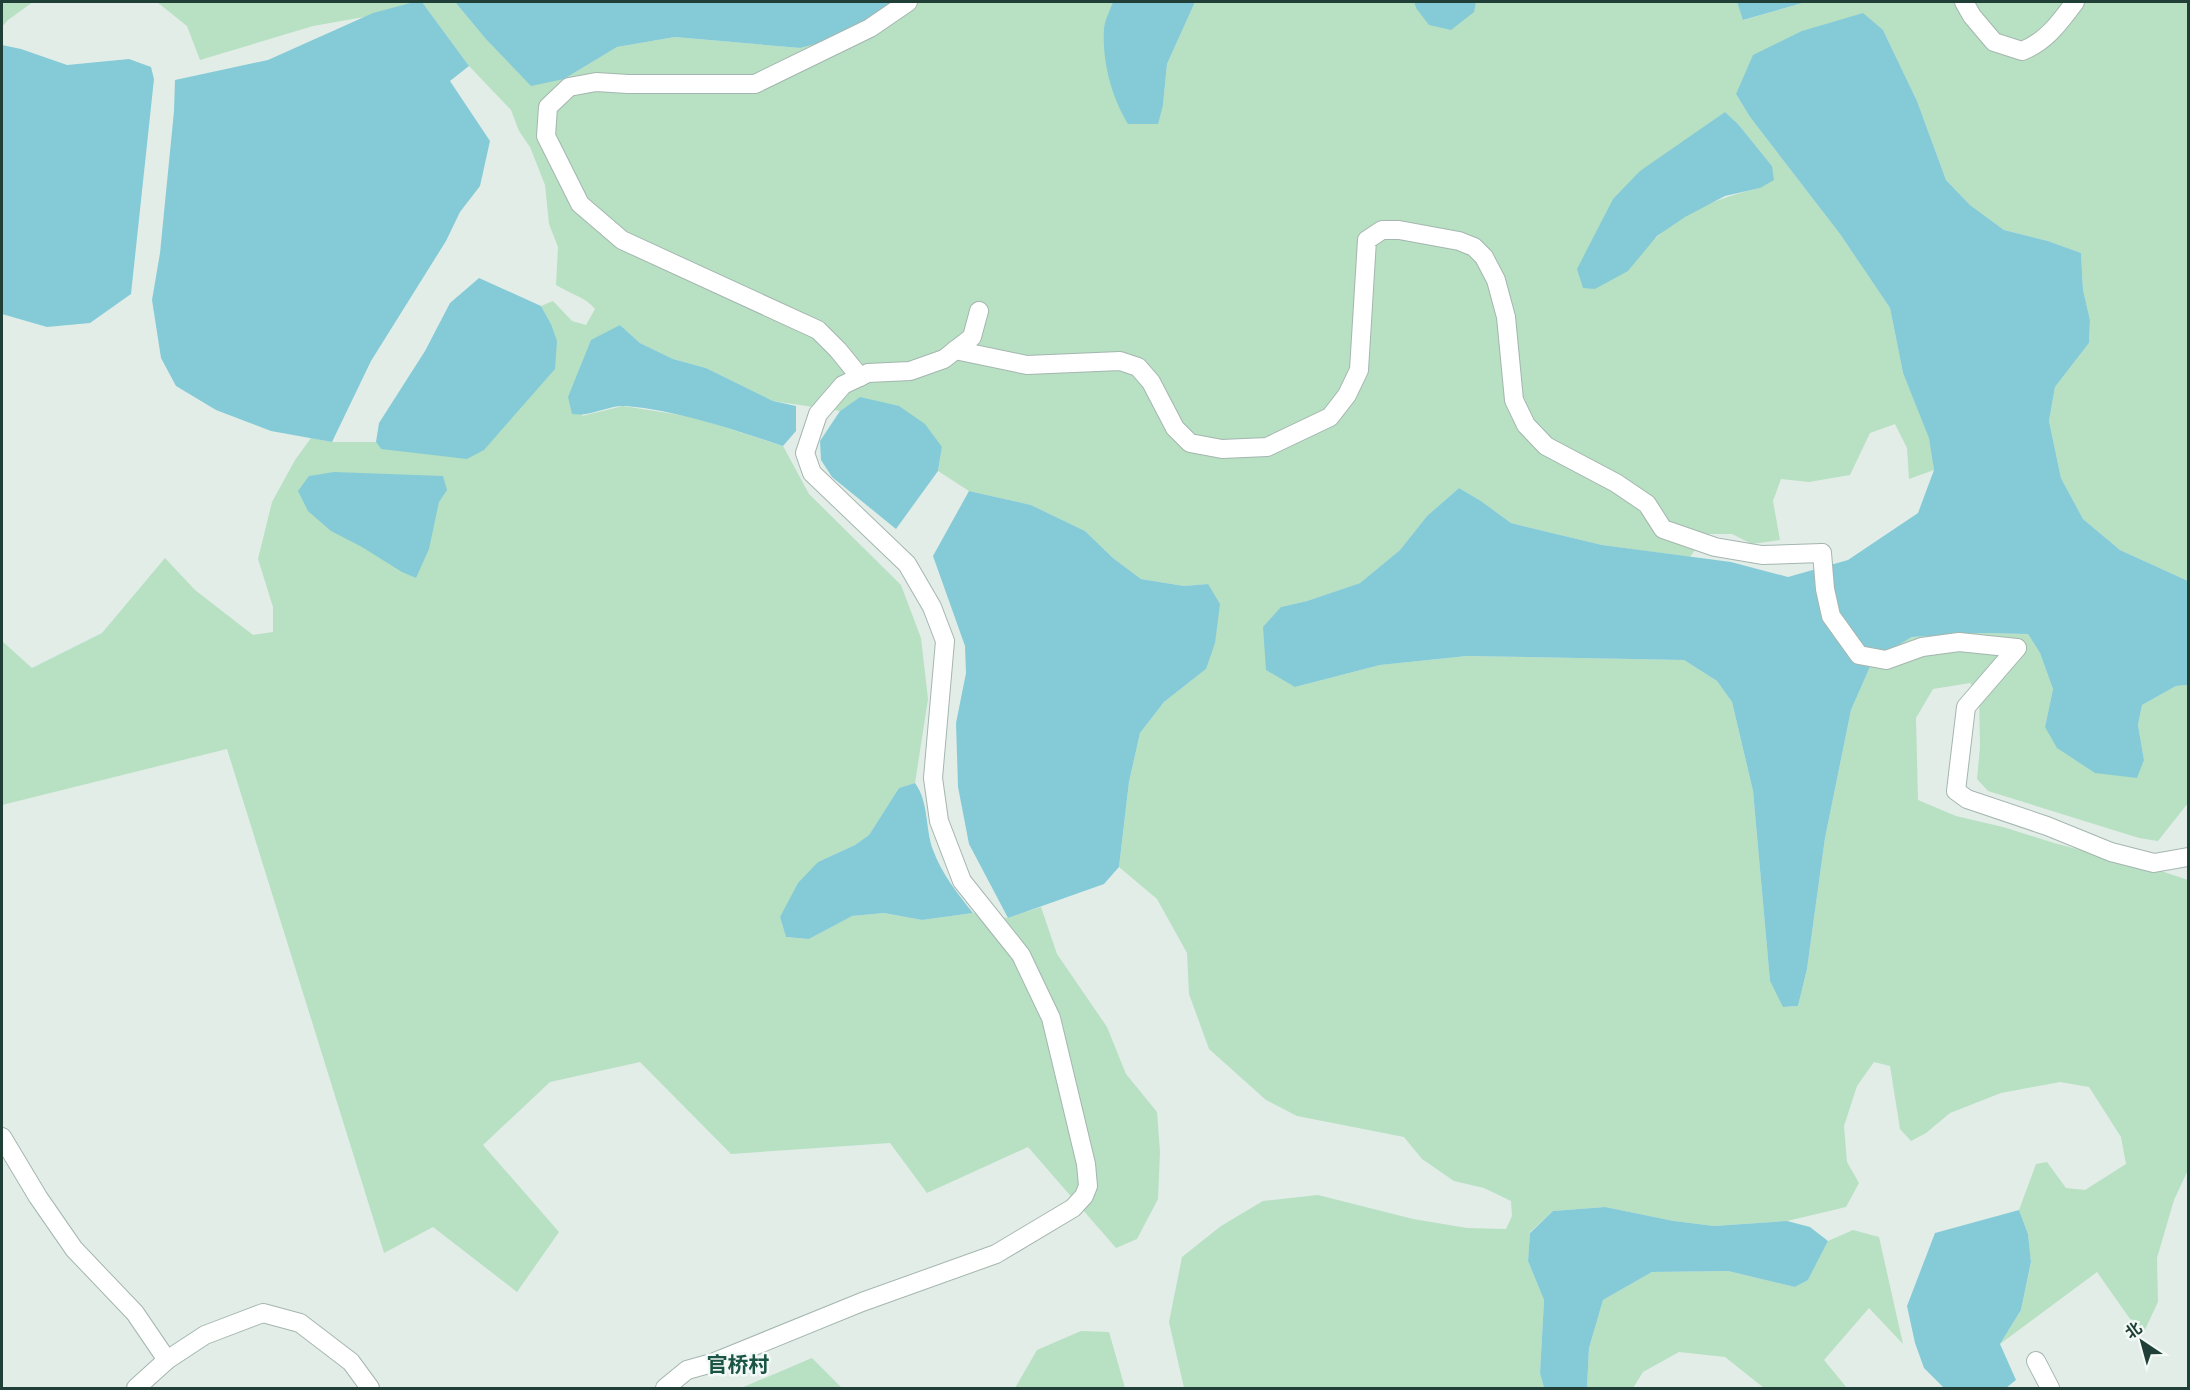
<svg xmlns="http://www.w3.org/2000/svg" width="2190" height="1390" viewBox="0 0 2190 1390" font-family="Signika,'Noto Sans SC',sans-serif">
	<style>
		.green { fill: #b8e0c3; fill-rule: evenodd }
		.water { fill: #85cbd7 }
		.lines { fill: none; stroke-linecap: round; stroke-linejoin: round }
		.minor-casing { stroke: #a4b6af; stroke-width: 20 }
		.minor { stroke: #fff; stroke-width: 18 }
		.labels { text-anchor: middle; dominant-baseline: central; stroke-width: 5; stroke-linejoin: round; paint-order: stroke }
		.quarter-label { font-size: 21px; font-weight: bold; fill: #1a5445; stroke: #f3f9f6 }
	</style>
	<rect width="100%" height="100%" fill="#e2ede8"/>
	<g class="green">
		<polygon points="2,2 33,2 8,20 2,27"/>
		<polygon points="153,2 414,2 364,17 313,26 200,60 187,26 157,2"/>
		<path d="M422,2H455L485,38L564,79L617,47L675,37L800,48L896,2H1113L1104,27L1163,105L1167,64L1195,2H1414L1416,8L1473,12L1476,2H1737L1744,20L1806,2H2188V581L2120,550L2083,519L2061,478L2049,421L2055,387L2089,343L2090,320L2083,291L2081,253L2048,241L2004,230L1970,205L1946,180L1917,101L1883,30L1736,94L1750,117L1840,234L1890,308L1903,373L1930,438L1934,470L1909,479L1907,448L1895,424L1870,433L1850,475L1809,482L1781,479L1773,501L1780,540L1752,544L1732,534H1706L1690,557L1602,545L1511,523L1481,501L1459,488L1427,516L1400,550L1360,583L1307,601L1281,607L1295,687L1380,665L1467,656L1684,660L1717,681L1732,702L1753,791L1770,981L1784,1007L1798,1006L1807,969L1825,838L1851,710L1873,660L1912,637L1982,633L2028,634L2040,653L2053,689L2045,727L2144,760L2138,725L2142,705L2176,686L2188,685V803L2158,841L2139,838L1988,791L1977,779L1980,747L1979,694L1970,683L1933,689L1916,718L1918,800L1956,816L2003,827L2054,843L2164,872L2188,880V1170L2174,1200L2157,1258L2158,1302L2142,1336L2097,1272L2000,1344L2021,1310L2031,1263L2028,1234L2019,1210L2036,1164L2047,1162L2066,1188L2085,1190L2126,1164L2121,1137L2089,1087L2060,1082L2001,1093L1950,1113L1926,1133L1911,1141L1900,1129L1890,1066L1874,1062L1857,1086L1844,1126L1847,1162L1859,1183L1846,1207L1787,1221L1714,1226L1674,1221L1605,1207L1553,1211L1530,1232L1528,1261L1544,1300L1540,1373L1544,1388H1184L1169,1322L1182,1257L1221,1226L1263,1201L1318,1195L1413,1219L1467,1228L1506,1229L1512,1216L1511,1201L1484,1188L1454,1181L1422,1159L1404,1137L1297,1116L1266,1100L1209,1049L1189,994L1187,953L1157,899L1119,867L1129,782L1140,733L1164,702L1206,669L1208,584L1184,586L1141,579L1113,558L1085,531L1031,505L969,491L938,471L942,447L860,397L840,411L773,401L706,368L673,359L640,343L620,325L582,416L623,406L693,417L783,446L809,494L901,585L921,638L928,699L915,783L899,788L869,835L855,845L818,862L780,917L786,937L809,939L851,916L884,913L922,920L973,913L1008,918L1041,907L1057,954L1107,1027L1126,1074L1157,1112L1160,1152L1158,1199L1137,1239L1116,1248L1028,1147L927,1193L890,1143L731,1154L640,1062L550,1082L483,1145L559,1232L517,1292L433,1227L384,1253L227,749L2,805V641L32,668L102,633L165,558L195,590L253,635L273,632V607L258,559L272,502L295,460L311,438L332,442H376L381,449L551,324L541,306L553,301L572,321L586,325L595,309C586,297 570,294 556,285L558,247L549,224L545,185L530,147L519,131L511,110L469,66ZM1725,112L1738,124L1772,166L1760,188C1721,197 1690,209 1659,235C1647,245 1638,259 1628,271L1697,132Z"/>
		<polygon points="1853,1230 1879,1237 1903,1344 1869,1308 1824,1360 1847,1388 1764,1388 1725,1357 1679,1352 1643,1372 1633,1388 1587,1388 1589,1348 1603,1300 1652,1272 1728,1271 1795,1287 1808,1280 1828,1241"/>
		<polygon points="1081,1331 1109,1332 1125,1388 1015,1388 1037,1350"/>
		<polygon points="812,1358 842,1388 741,1388"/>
	</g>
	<g class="water">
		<polygon points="414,2 422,2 469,66 450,81 490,141 480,186 460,212 446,241 371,361 332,442 271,431 216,410 176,386 161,358 152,300 160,253 174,111 175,80 268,60 373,13"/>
		<polygon points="455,2 896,2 848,35 800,48 675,37 617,47 564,79 531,86 485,38"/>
		<path d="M1113,2H1195L1167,64L1163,105L1158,124H1128C1111,96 1102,61 1104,28C1105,20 1110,10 1113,2Z"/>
		<polygon points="1414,2 1476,2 1474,12 1451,30 1429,25 1416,8"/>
		<polygon points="1737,2 1806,2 1743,20"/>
		<polygon points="1863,13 1883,30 1917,101 1946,180 1970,205 2004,230 2048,241 2081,253 2083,290 2090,320 2089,343 2055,387 2049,421 2061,478 2083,519 2120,550 2188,581 2188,685 2176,686 2142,705 2138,725 2144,760 2137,778 2095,773 2057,748 2045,727 2053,689 2040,653 2028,634 1982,633 1912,637 1873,660 1851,710 1825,838 1807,969 1798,1006 1783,1007 1770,981 1753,791 1732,702 1717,681 1684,660 1467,656 1380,665 1295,687 1266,670 1263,627 1281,607 1307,601 1360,583 1400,550 1427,516 1459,488 1481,501 1511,523 1602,545 1731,562 1788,577 1848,560 1918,513 1934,470 1929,438 1903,373 1890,308 1840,234 1750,117 1736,94 1753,55 1802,31"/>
		<polygon points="2,45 21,49 67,65 129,59 151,67 154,79 131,294 90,323 47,327 2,314"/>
		<polygon points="1725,112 1738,124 1772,166 1774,180 1760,188 1725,196 1685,217 1657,236 1628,271 1595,289 1583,288 1577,269 1613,199 1640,171"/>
		<polygon points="479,278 541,306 551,324 557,341 555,369 484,450 467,459 381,449 376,442 379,423 425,351 450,303"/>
		<path d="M620,325L640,343L673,359L706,368L773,401L796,406V431L783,446C731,429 681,411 626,406C608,405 591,417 572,414L568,397L591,340Z"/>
		<polygon points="860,397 899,406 925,424 942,447 938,471 896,529 832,477 821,460 820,441 840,411"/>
		<polygon points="334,472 443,476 447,490 439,502 429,549 416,578 402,572 362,547 331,531 308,511 298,491 309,476"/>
		<polygon points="969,491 1031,505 1085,531 1113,558 1141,579 1184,586 1208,584 1220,604 1215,643 1206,669 1164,702 1140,733 1129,782 1119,867 1104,884 1008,918 969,844 958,787 956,723 966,673 965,646 933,556"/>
		<path d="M915,783C929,802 925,828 933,850C942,874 957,893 973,913L922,920L884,913L852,916L809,939L786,937L780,917L798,883L818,862L855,845L869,835L899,788Z"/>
		<polygon points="1605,1207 1674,1221 1714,1226 1787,1221 1810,1227 1828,1241 1808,1280 1795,1287 1728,1271 1652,1272 1603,1300 1589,1348 1587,1388 1544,1388 1540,1373 1544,1300 1528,1261 1530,1233 1553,1211"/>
		<polygon points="2019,1210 2028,1234 2031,1262 2021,1310 2000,1344 2016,1380 2006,1388 1944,1388 1924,1368 1915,1343 1907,1306 1935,1233"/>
	</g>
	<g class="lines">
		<g class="minor-casing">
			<g id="minor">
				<path d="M1964,2L1972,16L1994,42L2022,51C2046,42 2060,22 2075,2"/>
				<polyline points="955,350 1027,365 1120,361 1138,367 1151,382 1175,428 1190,443 1222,449 1267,447 1330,417 1347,395 1359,370 1367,240 1382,230 1399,230 1459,241 1474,247 1484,257 1496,280 1506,317 1514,400 1526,425 1546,446 1616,483 1647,504 1663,529 1715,547 1762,555 1822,553 1822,556"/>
				<polyline points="860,377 838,350 818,330 622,240 580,204 546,136 548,107 569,87 596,82 628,84 755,84 870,28 908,2"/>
				<polyline points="1822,553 1825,589 1831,616 1859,655 1886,660 1922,647 1959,642 2017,648"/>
				<polyline points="2017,648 1966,707 1956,791 1967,799 2047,826 2111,852 2154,863 2188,857"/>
				<polyline points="2,1137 38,1197 74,1249 135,1313 167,1360"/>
				<polyline points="2036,1361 2050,1388"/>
				<polyline points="136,1388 167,1360 205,1335 263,1313 300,1323 351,1362 370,1388"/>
				<polyline points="665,1388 687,1370 712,1363 862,1302 996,1254 1073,1208 1084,1196 1088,1186 1086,1164 1051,1018 1021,955 962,881 939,821 933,778 945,641 932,607 907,564 812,473 805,453 818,414 843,385 868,373 910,371 944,359 972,337 979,311"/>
			</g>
		</g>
		<use href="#minor" class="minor"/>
	</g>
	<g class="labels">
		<g class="quarter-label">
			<text x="738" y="1365">官桥村</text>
		</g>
	</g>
	<rect width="2190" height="1390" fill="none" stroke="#204037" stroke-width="6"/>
	<g transform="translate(2142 1342) rotate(324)" stroke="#f3f9f6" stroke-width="4.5" paint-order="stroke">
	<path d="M0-4.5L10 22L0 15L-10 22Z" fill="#204037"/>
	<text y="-9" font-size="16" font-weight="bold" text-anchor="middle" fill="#204037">北</text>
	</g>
</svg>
